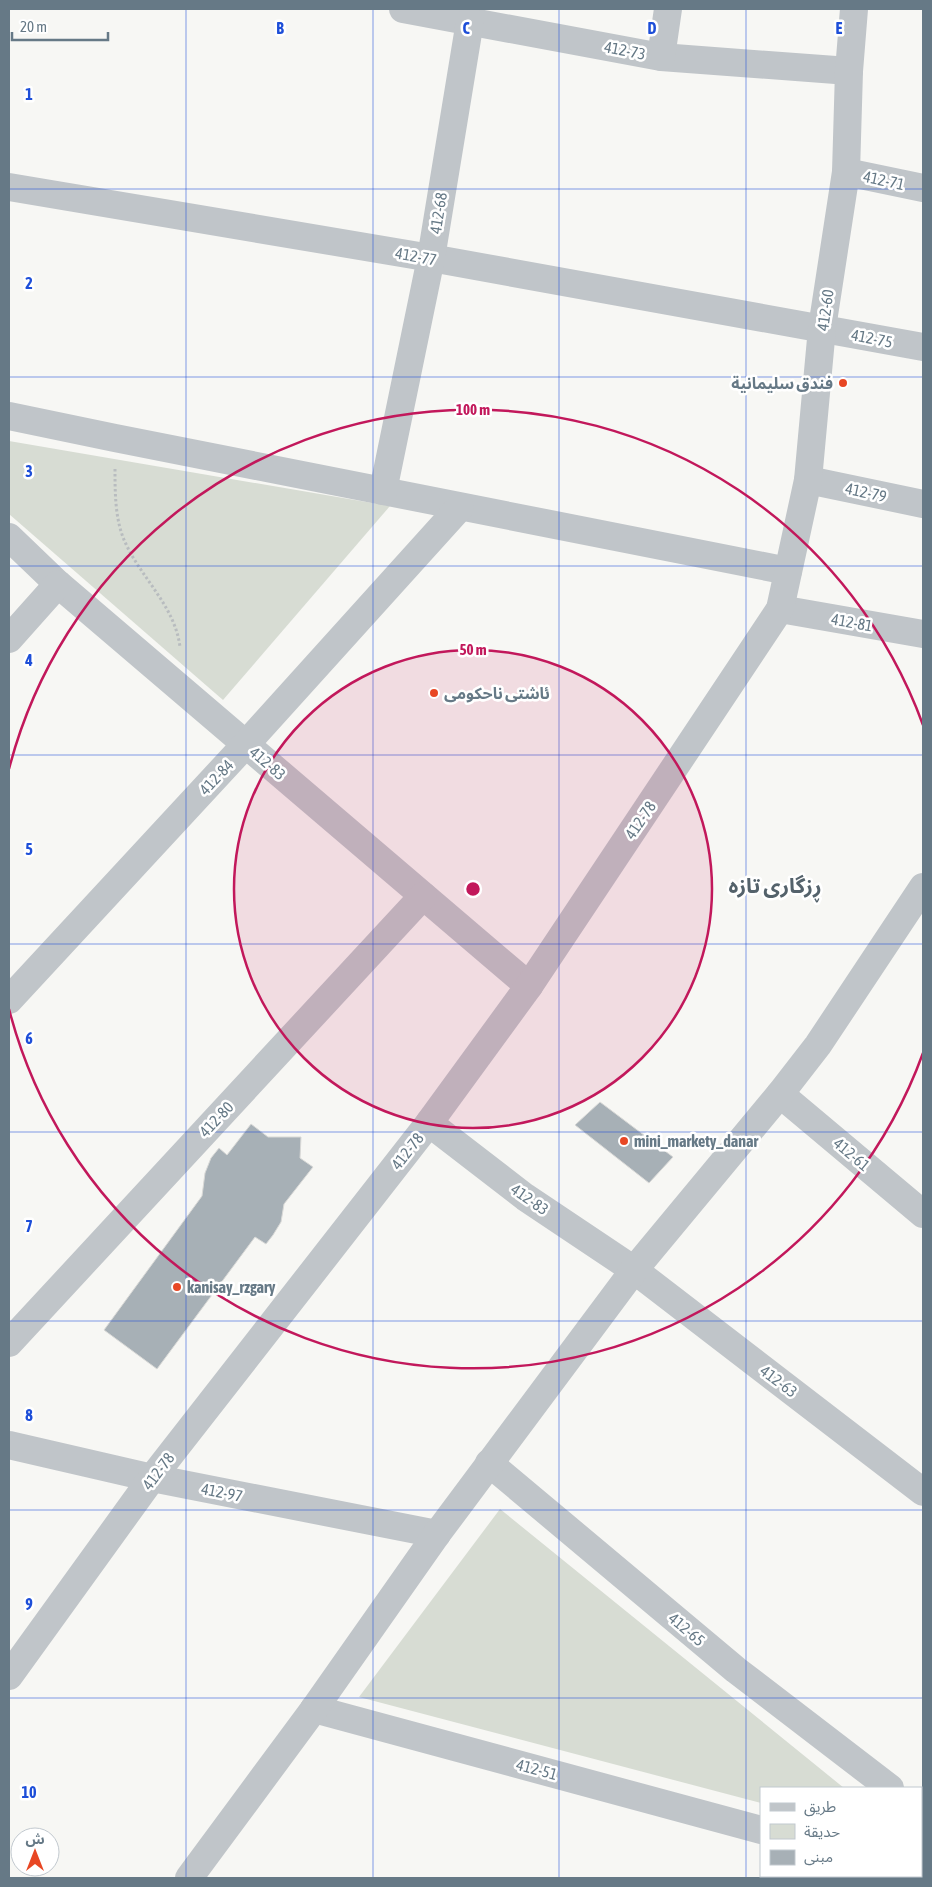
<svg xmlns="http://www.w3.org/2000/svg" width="932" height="1887" viewBox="0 0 932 1887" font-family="'Asap Condensed','Noto Sans Arabic',sans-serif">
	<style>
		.green { fill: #d7dcd3 }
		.building { fill: #a7b0b6; stroke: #d9d9d7 }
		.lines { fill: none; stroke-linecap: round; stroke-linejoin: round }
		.path { stroke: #b8bcbf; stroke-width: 3; stroke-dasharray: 2.5 2.5; stroke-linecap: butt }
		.minor { stroke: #c0c5c9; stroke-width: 28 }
		.grid { fill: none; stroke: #1d4ed8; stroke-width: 1; stroke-opacity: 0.55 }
		.ring { fill: none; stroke: #c2185b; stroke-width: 2.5 }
		.poi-dot { fill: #e84724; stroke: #fff; stroke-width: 2 }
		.labels { text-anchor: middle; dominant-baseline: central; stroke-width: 5; stroke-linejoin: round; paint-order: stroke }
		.street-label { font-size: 16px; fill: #667986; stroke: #fff }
		.poi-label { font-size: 16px; font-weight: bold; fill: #667986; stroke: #fff; text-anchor: start }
		.district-label { font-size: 21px; font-weight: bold; fill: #54626b; stroke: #fff }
		.grid-label { font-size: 16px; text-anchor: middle; font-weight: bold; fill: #1d4ed8; stroke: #fff; stroke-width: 5; stroke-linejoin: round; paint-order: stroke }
		.centre { fill: #c2185b; stroke: #fff; stroke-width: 2.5 }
		.ring-label { font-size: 15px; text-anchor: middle; font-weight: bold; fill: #c2185b; stroke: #fff; stroke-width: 5; stroke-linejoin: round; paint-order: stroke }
	</style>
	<rect width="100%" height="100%" fill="#f7f7f4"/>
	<g class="green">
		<polygon points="9,441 390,506 223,700 9,514"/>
		<polygon points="500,1509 844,1788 761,1788 761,1803 359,1697"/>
	</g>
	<g class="building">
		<polygon points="600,1102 673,1157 649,1183 575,1125"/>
		<polygon points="251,1124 268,1137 301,1137 300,1158 313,1167 284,1204 281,1222 273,1235 266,1244 255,1237 157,1369 104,1330 202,1196 205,1173 211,1158 219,1148 227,1155"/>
	</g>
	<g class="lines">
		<path class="path" d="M115,469C115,493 115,520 125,542C141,578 175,606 180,647"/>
		<g class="minor">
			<polyline points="403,9 661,57 849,71"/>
			<polyline points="661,57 668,9"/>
			<polyline points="846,172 923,188"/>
			<polyline points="9,187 431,258 923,347"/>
			<polyline points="9,416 115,438 788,571"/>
			<polyline points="808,480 923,504"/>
			<polyline points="383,491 431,258 470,21"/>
			<polyline points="9,537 58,584 529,986"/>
			<polyline points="780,609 923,634"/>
			<polyline points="9,639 58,584"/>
			<polyline points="9,1000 246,744 460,507"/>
			<polyline points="780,1094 923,1214"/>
			<polyline points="429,1123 525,1197 634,1270 923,1492"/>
			<polyline points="9,1343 423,896"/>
			<polyline points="9,1445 152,1478 437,1534"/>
			<polyline points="489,1463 736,1670 890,1788"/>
			<polyline points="9,1676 152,1478 429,1123 529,986 780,609 808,480 822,328 846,172 849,71 854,9"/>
			<polyline points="314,1709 761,1830"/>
			<polyline points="921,1813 923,1817"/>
			<polyline points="921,1873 923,1873"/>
			<polyline points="189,1878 314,1709 437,1534 634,1270 780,1094 818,1045 923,887"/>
		</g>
	</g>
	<path class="grid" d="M186,9V1878M373,9V1878M559,9V1878M746,9V1878M9,189H923M9,377H923M9,566H923M9,755H923M9,944H923M9,1132H923M9,1321H923M9,1510H923M9,1698H923"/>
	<circle cx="473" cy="889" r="239" fill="#c2185b" fill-opacity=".12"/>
	<g class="ring">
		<circle cx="473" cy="889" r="239"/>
		<path d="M923 1053A479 479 0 0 1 9 1009M9 769A479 479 0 0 1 923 725"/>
	</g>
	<g class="poi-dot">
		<circle cx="843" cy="383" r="5"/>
		<circle cx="434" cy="693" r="5"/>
		<circle cx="624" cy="1141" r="5"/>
		<circle cx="177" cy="1287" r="5"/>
	</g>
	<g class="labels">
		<g class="street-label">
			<text transform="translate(625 50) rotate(11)">412-73</text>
			<text transform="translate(884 180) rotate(12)">412-71</text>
			<text transform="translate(438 213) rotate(-81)">412-68</text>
			<text transform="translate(416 256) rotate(10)">412-77</text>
			<text transform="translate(825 310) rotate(-82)">412-60</text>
			<text transform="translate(872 338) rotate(11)">412-75</text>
			<text transform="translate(866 492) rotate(12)">412-79</text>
			<text transform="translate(852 622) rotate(10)">412-81</text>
			<text transform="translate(268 763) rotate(41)">412-83</text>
			<text transform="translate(216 777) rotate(-47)">412-84</text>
			<text transform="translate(640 820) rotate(-56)">412-78</text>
			<text transform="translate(216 1119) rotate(-47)">412-80</text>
			<text transform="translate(407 1151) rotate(-52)">412-78</text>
			<text transform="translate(852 1154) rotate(40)">412-61</text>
			<text transform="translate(530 1199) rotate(35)">412-83</text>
			<text transform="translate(779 1381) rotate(37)">412-63</text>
			<text transform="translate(158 1471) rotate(-53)">412-78</text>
			<text transform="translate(222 1492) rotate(11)">412-97</text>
			<text transform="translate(687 1629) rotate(40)">412-65</text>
			<text transform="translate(537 1769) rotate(15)">412-51</text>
		</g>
		<g class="poi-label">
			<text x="833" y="383" text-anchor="end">فندق سليمانية</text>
			<text x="444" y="693">ئاشتی ناحکومی</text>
			<text x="634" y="1141">mini_markety_danar</text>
			<text x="187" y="1287">kanisay_rzgary</text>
		</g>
		<g class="district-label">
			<text x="775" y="885">ڕزگاری تازە</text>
		</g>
	</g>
	<g class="grid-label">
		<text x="280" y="34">B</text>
		<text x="466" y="34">C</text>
		<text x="652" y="34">D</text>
		<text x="839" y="34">E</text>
		<text x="29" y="100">1</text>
		<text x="29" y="289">2</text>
		<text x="29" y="477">3</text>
		<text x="29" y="666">4</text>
		<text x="29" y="855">5</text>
		<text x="29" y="1044">6</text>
		<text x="29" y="1232">7</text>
		<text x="29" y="1421">8</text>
		<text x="29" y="1610">9</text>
		<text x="29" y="1798">10</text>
	</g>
	<circle cx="473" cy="889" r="8" class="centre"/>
	<g class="ring-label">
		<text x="473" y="415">100 m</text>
		<text x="473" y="655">50 m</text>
	</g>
	<rect width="932" height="1887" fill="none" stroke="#667986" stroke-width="20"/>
	<rect x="760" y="1787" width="162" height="90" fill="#ffffff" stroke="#c2c9cf"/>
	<rect x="770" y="1803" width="25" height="8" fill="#c0c5c9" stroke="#c2c9cf"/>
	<text x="804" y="1812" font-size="15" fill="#667986">طريق</text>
	<rect x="770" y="1824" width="25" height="15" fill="#d7dcd3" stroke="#c2c9cf"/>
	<text x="804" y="1837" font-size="15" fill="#667986">حديقة</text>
	<rect x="770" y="1850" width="25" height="15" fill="#a7b0b6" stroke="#c2c9cf"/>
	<text x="804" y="1862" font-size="15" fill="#667986">مبنى</text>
	<g transform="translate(35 1852)"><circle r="24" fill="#ffffff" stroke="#c2c9cf"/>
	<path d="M0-4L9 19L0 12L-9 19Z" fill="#e84724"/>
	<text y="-8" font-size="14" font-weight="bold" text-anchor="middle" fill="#667986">ش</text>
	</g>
	<path d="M12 32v8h96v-8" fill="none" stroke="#667986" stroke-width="2.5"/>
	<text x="20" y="32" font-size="15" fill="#667986" stroke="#ffffff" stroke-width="4" paint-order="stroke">20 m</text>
</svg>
